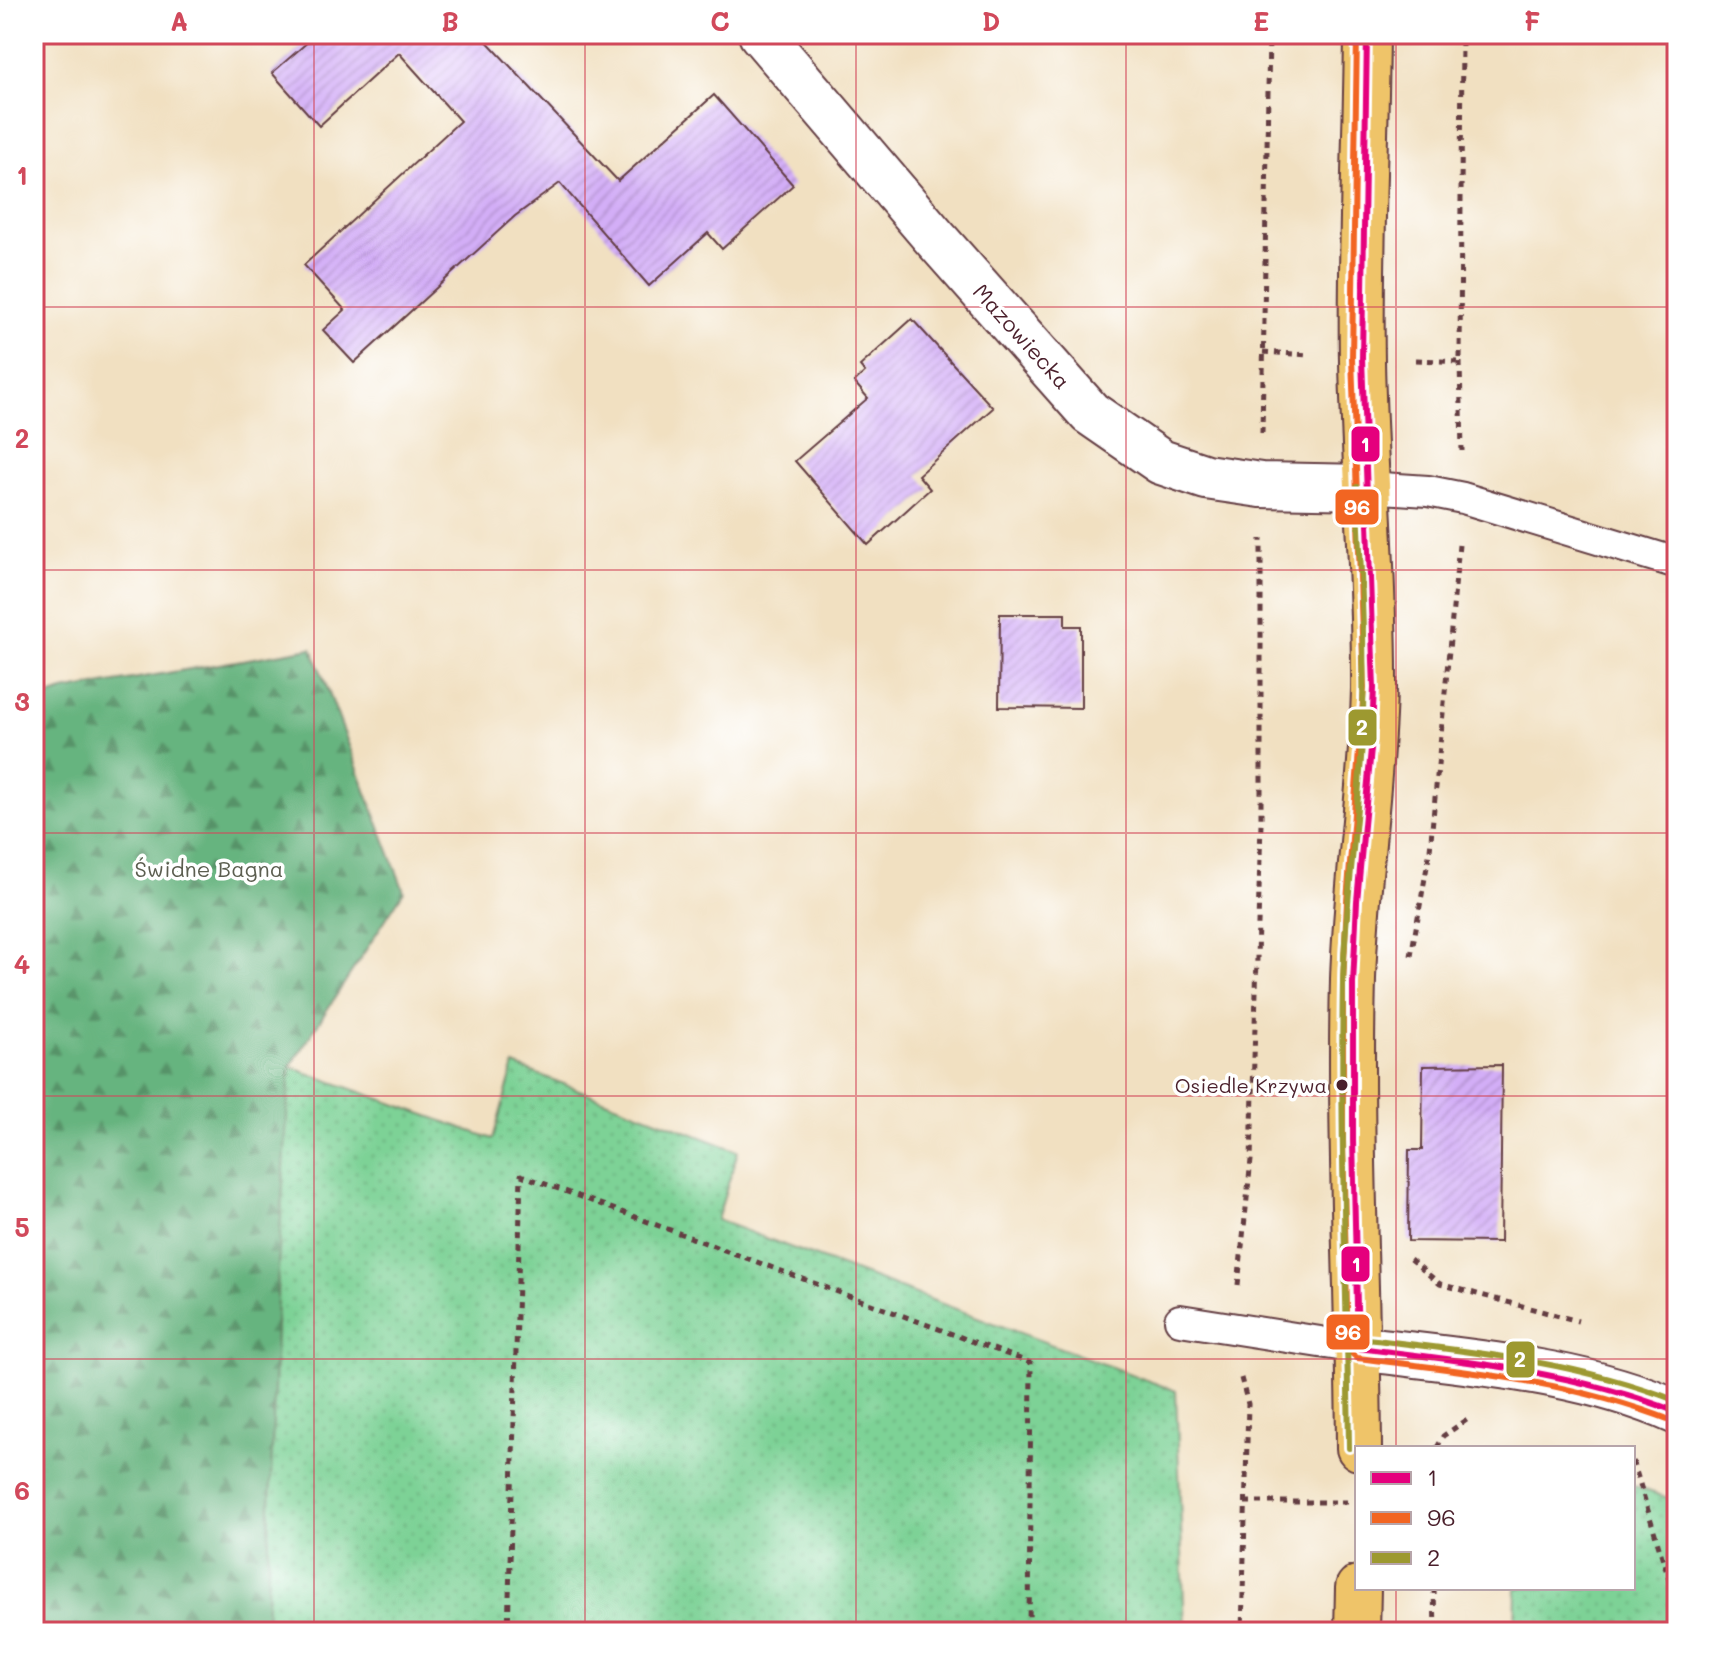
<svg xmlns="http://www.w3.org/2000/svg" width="1711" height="1666" viewBox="0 0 1711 1666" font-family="Mali,sans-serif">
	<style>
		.forest { fill: url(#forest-firs); stroke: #586a55; stroke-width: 2 }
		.park { fill: url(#park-dots); stroke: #647860; stroke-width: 2 }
		.building { fill: url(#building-hatch) }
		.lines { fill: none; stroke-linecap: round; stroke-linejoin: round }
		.service-casing { stroke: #633c42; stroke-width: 34 }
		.minor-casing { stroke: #633c42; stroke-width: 48 }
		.primary-casing { stroke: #633c42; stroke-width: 48 }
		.path { stroke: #633c42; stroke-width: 5; stroke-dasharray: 6 6; stroke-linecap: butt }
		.service { stroke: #fff; stroke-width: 30 }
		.minor { stroke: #fff; stroke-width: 44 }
		.primary { stroke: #efc469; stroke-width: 44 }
		.bus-1-casing { stroke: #fff; stroke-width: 12 }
		.bus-2-casing { stroke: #fff; stroke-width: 12 }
		.bus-3-casing { stroke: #fff; stroke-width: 12 }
		.bus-1 { stroke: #e5007d; stroke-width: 6 }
		.bus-2 { stroke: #f26522; stroke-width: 6 }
		.bus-3 { stroke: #9d9930; stroke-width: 6 }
		.grid { fill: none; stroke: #d1495b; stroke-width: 2; stroke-opacity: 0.55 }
		.bus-dot { fill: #4a1f2b; stroke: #fff; stroke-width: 3 }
		.labels { text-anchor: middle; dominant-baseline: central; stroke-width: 7; stroke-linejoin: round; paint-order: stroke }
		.bus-label { font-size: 20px; fill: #4a1f2b; stroke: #fff; text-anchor: end }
		.street-label { font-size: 22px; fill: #4a1f2b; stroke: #fff }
		.park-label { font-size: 22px; fill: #5c5e50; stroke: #fff }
		.line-badge { stroke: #fff; stroke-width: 3 }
		.badge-label { font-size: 22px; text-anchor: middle; font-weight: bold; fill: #fff }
		.neatline { fill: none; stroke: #d1495b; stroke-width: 3 }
		.grid-label { font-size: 26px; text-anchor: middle; font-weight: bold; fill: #d1495b }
	</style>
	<defs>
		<pattern id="forest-firs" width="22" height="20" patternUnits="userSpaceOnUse" patternTransform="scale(2)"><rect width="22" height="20" fill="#66b47f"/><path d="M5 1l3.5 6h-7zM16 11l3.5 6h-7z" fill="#569268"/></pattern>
		<pattern id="park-dots" width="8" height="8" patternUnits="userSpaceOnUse" patternTransform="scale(2)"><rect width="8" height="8" fill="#7dd296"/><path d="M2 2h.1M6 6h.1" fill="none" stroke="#6eb481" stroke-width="1.8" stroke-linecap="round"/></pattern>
		<pattern id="building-hatch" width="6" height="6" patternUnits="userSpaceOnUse" patternTransform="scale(2)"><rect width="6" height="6" fill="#d3aef7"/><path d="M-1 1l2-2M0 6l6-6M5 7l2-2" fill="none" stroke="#b795d4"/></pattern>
	</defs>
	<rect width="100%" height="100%" fill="#fff"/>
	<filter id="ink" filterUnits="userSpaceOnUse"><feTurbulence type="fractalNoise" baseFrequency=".0125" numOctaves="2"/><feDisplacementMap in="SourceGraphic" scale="16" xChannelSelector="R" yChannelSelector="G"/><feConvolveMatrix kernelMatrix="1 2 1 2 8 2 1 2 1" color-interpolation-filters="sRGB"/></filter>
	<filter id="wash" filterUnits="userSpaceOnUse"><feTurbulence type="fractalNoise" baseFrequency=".006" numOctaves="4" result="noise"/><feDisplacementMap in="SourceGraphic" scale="32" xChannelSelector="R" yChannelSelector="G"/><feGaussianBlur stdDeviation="1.8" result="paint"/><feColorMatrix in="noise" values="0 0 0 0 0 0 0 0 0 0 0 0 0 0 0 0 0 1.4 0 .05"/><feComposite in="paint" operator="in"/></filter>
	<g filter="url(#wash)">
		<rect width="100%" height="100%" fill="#f1e0c1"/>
		<polygon class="forest" points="312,648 404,891 290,1067 278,1270 266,1632 34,1632 34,701 63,691"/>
		<g class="park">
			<polygon points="514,1065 738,1151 717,1220 1176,1391 1185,1632 266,1632 278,1270 290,1067 493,1139"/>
			<polygon points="1633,1486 1677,1501 1677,1632 1515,1632 1516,1588 1633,1588"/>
		</g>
		<g id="blocks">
			<g class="building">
				<polygon points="317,34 480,34 618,181 714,95 793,185 722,249 708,233 649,286 560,183 515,216 354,363 323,330 345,310 304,265 460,121 399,53 319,126 272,73"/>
				<polygon points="912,319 993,408 918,475 930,489 868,545 795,461 868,398 854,382 865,372 860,366"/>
				<polygon points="1000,614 1065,614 1065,626 1081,626 1081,708 999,707"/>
				<polygon points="1502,1065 1500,1242 1408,1241 1409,1150 1422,1150 1423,1066"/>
			</g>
		</g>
	</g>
	<g filter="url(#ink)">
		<use href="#blocks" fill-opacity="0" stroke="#633c42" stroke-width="2"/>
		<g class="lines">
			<g class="service-casing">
				<g id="service">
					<polyline points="1367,487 1428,491 1463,498 1677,563"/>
					<polyline points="1180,1320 1358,1348"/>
				</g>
			</g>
			<g class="minor-casing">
				<g id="minor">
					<polyline points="761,34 934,237 1090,413 1161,462 1206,477 1261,485 1367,487"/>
					<path d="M1358,1348C1466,1362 1577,1368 1677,1412"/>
				</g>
			</g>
			<g class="primary-casing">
				<g id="primary">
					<path d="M1359,1448C1358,1292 1349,1135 1353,979C1356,881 1372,785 1374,688C1375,579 1364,470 1362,361C1360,252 1366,143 1367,34"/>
					<polyline points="1357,1632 1358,1588"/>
				</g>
			</g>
			<g class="path">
				<polyline points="1263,352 1310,355"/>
				<polyline points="1416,360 1460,362 1462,34"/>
				<polyline points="1460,362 1462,451"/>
				<polyline points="1262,433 1269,34"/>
				<polyline points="1411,956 1430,850 1459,545"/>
				<polyline points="1410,1259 1440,1284 1578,1321"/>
				<polyline points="1238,1285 1251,1160 1261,823 1261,539"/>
				<polyline points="1241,1378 1248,1404 1242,1632"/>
				<polyline points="1437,1448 1443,1436 1471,1417"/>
				<polyline points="1633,1461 1677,1606"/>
				<polyline points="1245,1502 1348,1502"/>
				<polyline points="1434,1588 1435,1632"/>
				<polyline points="508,1632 521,1175 1031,1363 1029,1632"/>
			</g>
			<use href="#service" class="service"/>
			<use href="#minor" class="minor"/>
			<use href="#primary" class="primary"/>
			<g class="bus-1-casing">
				<path id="bus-1" d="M1367,34L1362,358L1374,688L1371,749L1357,901L1353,984V1140L1358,1348C1467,1361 1574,1372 1677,1412"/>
			</g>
			<g class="bus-2-casing">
				<path id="bus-2" d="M1357,34L1352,358L1364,688L1347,901L1343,984V1140L1348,1350L1357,1358C1465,1371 1571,1381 1673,1421"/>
			</g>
			<g class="bus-3-casing">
				<g id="bus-3">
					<path d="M1359,1338C1467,1351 1575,1361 1677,1401"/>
					<path d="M1349,1448C1347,1293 1340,1138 1343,982C1345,902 1358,822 1362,741C1366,657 1361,572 1357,487"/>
				</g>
			</g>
			<use href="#bus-1" class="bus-1"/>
			<use href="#bus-2" class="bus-2"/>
			<use href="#bus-3" class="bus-3"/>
		</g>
	</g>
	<path class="grid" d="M314,34V1632M585,34V1632M856,34V1632M1126,34V1632M1396,34V1448M34,307H1677M34,570H1677M34,833H1677M34,1096H1677M34,1359H1677M1396,1588V1632"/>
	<circle class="bus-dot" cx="1342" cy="1085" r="7"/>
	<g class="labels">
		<g class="bus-label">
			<text x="1327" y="1085">Osiedle Krzywa</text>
		</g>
		<g class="street-label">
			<text transform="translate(1022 336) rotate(48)">Mazowiecka</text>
		</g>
		<g class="park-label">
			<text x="209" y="868">Świdne Bagna</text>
		</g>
	</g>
	<g class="line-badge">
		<rect x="1350" y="425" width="31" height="38" rx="8" fill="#e5007d"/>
		<rect x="1334" y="488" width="46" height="38" rx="8" fill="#f26522"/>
		<rect x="1347" y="708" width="31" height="39" rx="8" fill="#9d9930"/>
		<rect x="1340" y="1245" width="31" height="38" rx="8" fill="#e5007d"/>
		<rect x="1325" y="1313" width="46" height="38" rx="8" fill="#f26522"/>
		<rect x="1505" y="1340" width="31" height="39" rx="8" fill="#9d9930"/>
	</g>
	<g class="badge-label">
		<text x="1365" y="452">1</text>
		<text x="1357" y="515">96</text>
		<text x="1362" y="735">2</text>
		<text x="1356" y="1272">1</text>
		<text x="1348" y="1340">96</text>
		<text x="1520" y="1367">2</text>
	</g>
	<rect width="1711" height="1666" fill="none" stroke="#fff" stroke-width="88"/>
	<rect x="1355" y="1446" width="280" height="144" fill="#ffffff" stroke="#b7a5aa" stroke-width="2"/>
	<rect x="1371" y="1472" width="40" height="12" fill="#e5007d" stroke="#b7a5aa" stroke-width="2"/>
	<text x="1427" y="1486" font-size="24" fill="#4a1f2b">1</text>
	<rect x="1371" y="1512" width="40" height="12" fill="#f26522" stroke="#b7a5aa" stroke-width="2"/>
	<text x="1427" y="1526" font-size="24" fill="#4a1f2b">96</text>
	<rect x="1371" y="1552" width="40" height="12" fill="#9d9930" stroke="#b7a5aa" stroke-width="2"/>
	<text x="1427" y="1566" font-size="24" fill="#4a1f2b">2</text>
	<rect x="44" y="44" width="1623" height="1578" class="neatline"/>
	<g class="grid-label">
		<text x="179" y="31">A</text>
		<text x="450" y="31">B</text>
		<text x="720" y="31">C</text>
		<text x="991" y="31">D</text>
		<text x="1261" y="31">E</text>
		<text x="1532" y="31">F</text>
		<text x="22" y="185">1</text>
		<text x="22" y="448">2</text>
		<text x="22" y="711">3</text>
		<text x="22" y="974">4</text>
		<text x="22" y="1237">5</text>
		<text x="22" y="1500">6</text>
	</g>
</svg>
